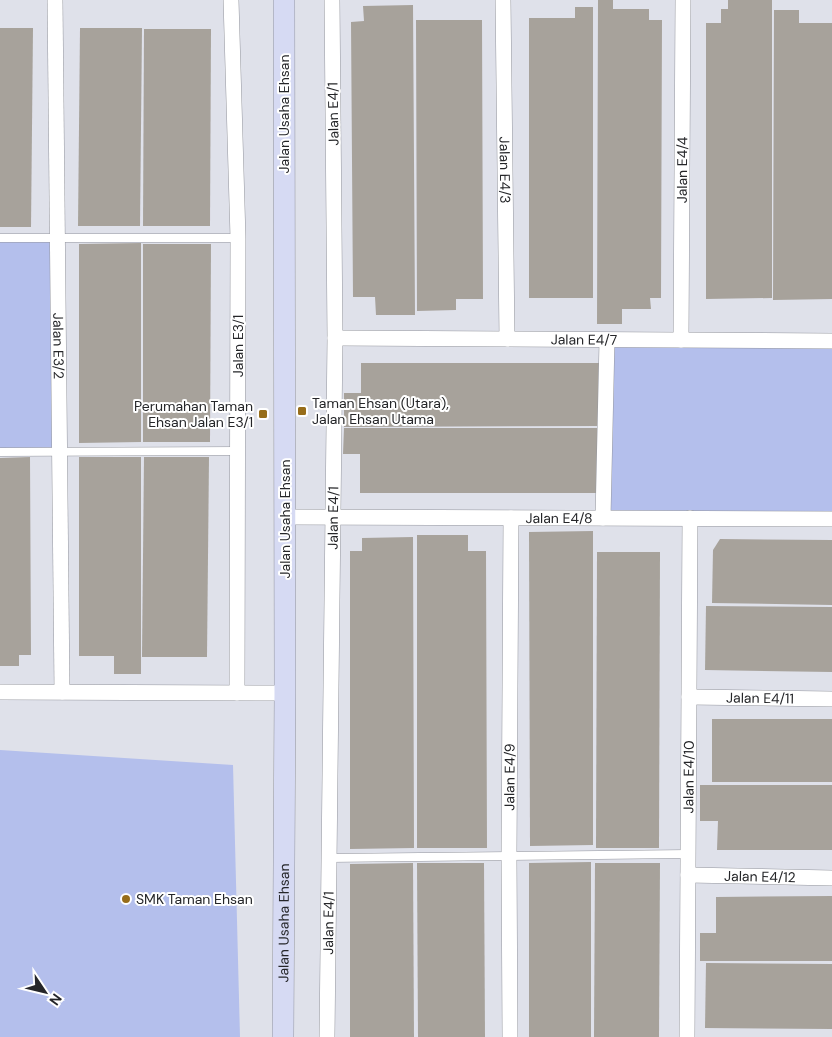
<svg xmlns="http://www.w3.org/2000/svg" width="832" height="1037" viewBox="0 0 832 1037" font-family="'DM Sans',sans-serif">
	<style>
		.green { fill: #b4bfec }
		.building { fill: #a7a29b }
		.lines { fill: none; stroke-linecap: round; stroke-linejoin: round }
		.lane-casing { stroke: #94969e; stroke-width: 9 }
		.street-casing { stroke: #94969e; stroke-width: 16 }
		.secondary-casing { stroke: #94969e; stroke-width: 22 }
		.lane { stroke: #fff; stroke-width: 8 }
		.street { stroke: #fff; stroke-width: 15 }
		.secondary { stroke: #d6daf3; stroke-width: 21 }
		.poi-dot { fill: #976d1a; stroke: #fff; stroke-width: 2 }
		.labels { text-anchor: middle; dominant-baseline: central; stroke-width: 4; stroke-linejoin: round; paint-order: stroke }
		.street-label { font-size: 14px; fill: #252629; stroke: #fff }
		.poi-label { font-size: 14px; fill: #252629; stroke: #fff; text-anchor: start }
	</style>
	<rect width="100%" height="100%" fill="#dfe1ea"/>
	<g class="green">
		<polygon points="0,238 57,238 59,452 0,452"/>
		<polygon points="607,340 832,341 832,519 603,518"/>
		<polygon points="0,750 233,765 240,1037 0,1037"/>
	</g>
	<g class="building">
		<polygon points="598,0 613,0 613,9 649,9 649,20 662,20 661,298 650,298 651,309 622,309 622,324 597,324"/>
		<polygon points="728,0 772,0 772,298 706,299 706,23 721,23 721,9 728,9"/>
		<polygon points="413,5 415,315 376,315 375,297 353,297 351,22 364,21 363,6"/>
		<polygon points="575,7 593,7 593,298 529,298 529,18 575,18"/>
		<polygon points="774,10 799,10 799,23 832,23 832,299 773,300"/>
		<polygon points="416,20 482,20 483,299 456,299 456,310 417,311"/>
		<polygon points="0,28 33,28 31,227 0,227"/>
		<polygon points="80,28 142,28 140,226 78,226"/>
		<polygon points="144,29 211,29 210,226 143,226"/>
		<polygon points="141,243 141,442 79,443 79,244"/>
		<polygon points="143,244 211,244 210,442 143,442"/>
		<polygon points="361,363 599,363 599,426 344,427 344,393 361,393"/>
		<polygon points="344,428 600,428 599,493 360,493 360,454 343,454"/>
		<polygon points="30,457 31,655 19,655 19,666 0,666 0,458"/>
		<polygon points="79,457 141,457 141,674 114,674 114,656 79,656"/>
		<polygon points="144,457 209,457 207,657 142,657"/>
		<polygon points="593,531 593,845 530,846 529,532"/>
		<polygon points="417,535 468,535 468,551 486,551 487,848 417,848"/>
		<polygon points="413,537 414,848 350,849 350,551 362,551 362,538"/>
		<polygon points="720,539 832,540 832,605 712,603 713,550"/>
		<polygon points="597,552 660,552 659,848 596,848"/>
		<polygon points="706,606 832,607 832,672 705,670"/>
		<rect x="712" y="719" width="120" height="63"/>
		<polygon points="700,785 832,785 832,850 717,850 718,821 700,821"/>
		<polygon points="591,862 591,1037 529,1037 529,863"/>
		<polygon points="413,863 414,1037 350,1037 350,864"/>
		<polygon points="417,863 484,863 485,1037 418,1037"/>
		<polygon points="595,863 660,863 659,1037 594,1037"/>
		<polygon points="832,896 832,961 700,961 700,933 716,933 716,897"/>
		<polygon points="706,963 832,964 832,1029 705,1028"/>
	</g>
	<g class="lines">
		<g class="lane-casing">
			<g id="lane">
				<polyline points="0,238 238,238"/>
				<polyline points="0,452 238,451"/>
				<polyline points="329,858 688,854"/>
			</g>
		</g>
		<g class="street-casing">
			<g id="street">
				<path id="s1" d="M55,0L62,692"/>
				<polyline points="231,0 238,238 237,693"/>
				<path id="s2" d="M503,0L507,339"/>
				<path id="s3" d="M335,338L832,341"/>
				<path id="s4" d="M681,340L683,0"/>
				<path id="s5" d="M285,517L832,519"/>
				<polyline points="603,518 607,340"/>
				<polyline points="0,692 285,693"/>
				<path id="s6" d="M689,697L832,699"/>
				<path id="s7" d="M688,875L832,878"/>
				<path id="s8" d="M327,1037L335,338L332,0"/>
				<path id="s9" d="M510,1037L509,856L511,518"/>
				<path id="s10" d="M687,1037L690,518"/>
			</g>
		</g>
		<g class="secondary-casing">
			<g id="secondary">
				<path id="s11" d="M283,1037L285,693L284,0"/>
			</g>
		</g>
		<use href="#lane" class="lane"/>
		<use href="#street" class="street"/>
		<use href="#secondary" class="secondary"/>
	</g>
	<g class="poi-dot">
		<rect x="297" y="406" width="10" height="10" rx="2.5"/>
		<rect x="258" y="409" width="10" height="10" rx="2.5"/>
		<circle cx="126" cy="899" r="5"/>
	</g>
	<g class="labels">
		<g class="street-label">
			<text transform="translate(284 114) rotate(-90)">Jalan Usaha Ehsan</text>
			<text transform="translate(333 114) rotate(-91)">Jalan E4/1</text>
			<text stroke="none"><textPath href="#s2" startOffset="170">Jalan E4/3</textPath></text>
			<text stroke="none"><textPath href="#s4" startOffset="170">Jalan E4/4</textPath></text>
			<text stroke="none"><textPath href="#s3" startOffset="249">Jalan E4/7</textPath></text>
			<text stroke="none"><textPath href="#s1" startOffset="346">Jalan E3/2</textPath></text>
			<text transform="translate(238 346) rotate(-90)">Jalan E3/1</text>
			<text stroke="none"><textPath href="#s5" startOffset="274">Jalan E4/8</textPath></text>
			<text transform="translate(285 519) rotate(-90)">Jalan Usaha Ehsan</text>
			<text stroke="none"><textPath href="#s8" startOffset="519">Jalan E4/1</textPath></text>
			<text stroke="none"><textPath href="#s6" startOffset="71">Jalan E4/11</textPath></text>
			<text stroke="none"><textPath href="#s9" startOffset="260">Jalan E4/9</textPath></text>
			<text stroke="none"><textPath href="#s10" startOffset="260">Jalan E4/10</textPath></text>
			<text stroke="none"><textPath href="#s7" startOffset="72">Jalan E4/12</textPath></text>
			<text stroke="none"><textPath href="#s11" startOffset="114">Jalan Usaha Ehsan</textPath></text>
			<text stroke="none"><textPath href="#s8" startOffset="114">Jalan E4/1</textPath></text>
		</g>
		<g class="poi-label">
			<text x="312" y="403">Taman Ehsan (Utara),<tspan x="312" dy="16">Jalan Ehsan Utama</tspan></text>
			<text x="253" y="406" text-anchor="end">Perumahan Taman<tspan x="253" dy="16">Ehsan Jalan E3/1</tspan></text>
			<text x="136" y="899">SMK Taman Ehsan</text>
		</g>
	</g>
	<g transform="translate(45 992) rotate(125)" stroke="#ffffff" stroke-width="4" paint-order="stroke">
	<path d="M0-4L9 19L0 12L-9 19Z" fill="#252629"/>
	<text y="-8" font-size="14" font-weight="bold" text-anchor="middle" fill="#252629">N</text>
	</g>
</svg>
